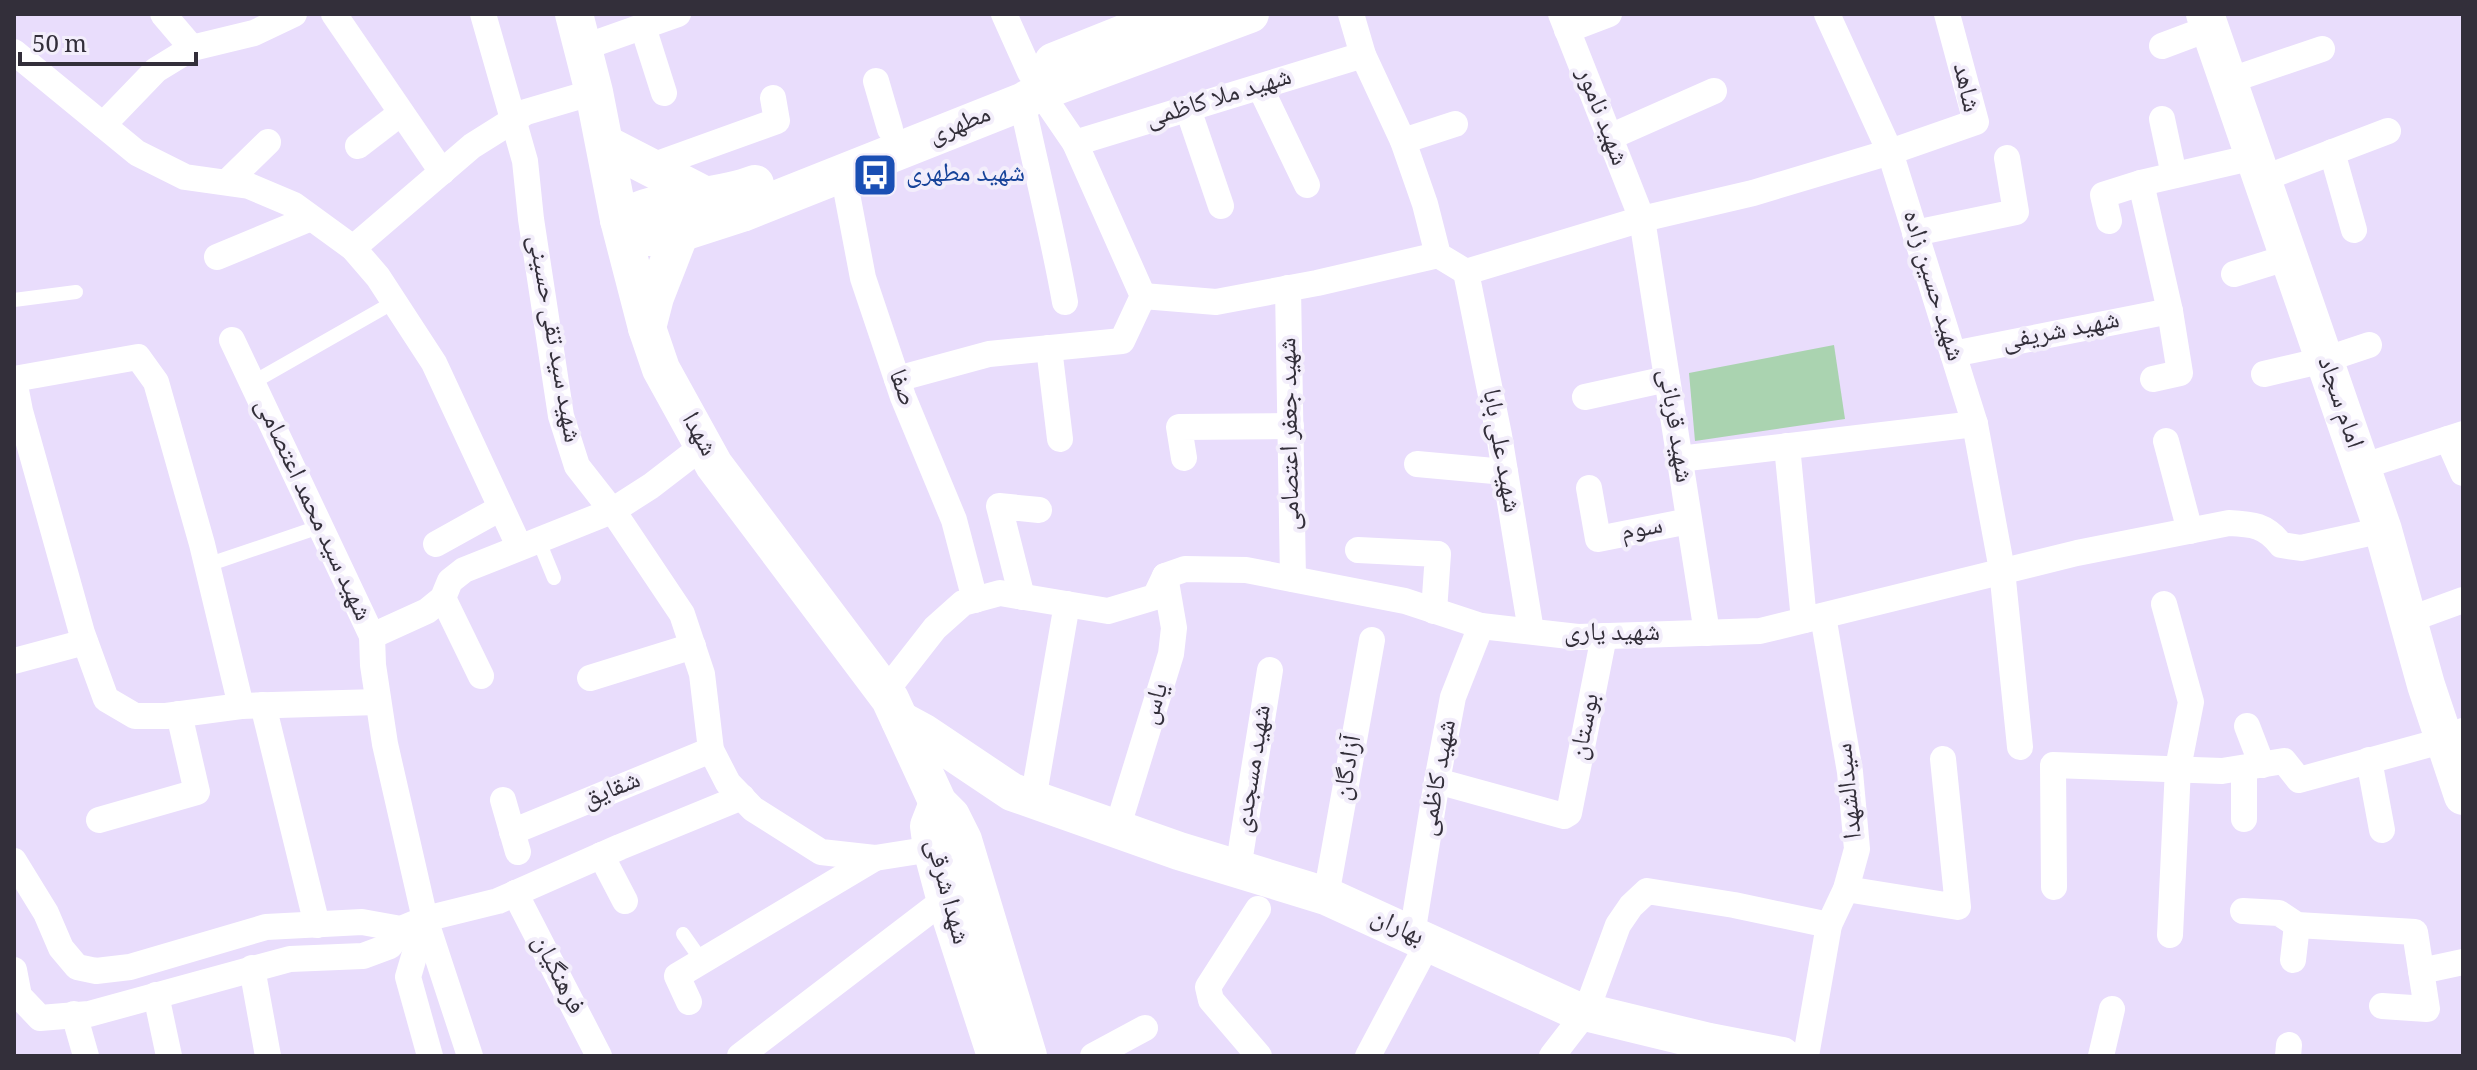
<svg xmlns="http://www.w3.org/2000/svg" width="2477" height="1070" viewBox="0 0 2477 1070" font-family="Georgia,'Noto Naskh Arabic',serif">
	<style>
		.green { fill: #aad3b0 }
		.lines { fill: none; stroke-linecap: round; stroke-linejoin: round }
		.lane { stroke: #fff; stroke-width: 14 }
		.street { stroke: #fff; stroke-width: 26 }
		.secondary { stroke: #fff; stroke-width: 38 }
		.labels { text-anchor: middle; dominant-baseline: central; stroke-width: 8; stroke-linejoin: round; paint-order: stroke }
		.street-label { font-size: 26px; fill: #332f3a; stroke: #f3eefb }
		.transit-label { font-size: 26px; fill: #164399; stroke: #f3eefb; text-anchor: start }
	</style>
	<rect width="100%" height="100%" fill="#e9ddfc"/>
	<polygon class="green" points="1834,345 1845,419 1695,441 1689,373"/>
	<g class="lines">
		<g class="lane">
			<polyline points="14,300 76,292"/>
			<polyline points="252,383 394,302"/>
			<polyline points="538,539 554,578"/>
			<polyline points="207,565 319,527"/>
			<polyline points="683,934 702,961"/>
		</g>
		<g class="street">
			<polyline points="163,14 192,48"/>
			<polyline points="334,14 442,172"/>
			<polyline points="483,14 525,161 531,219 561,416 577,466 617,517 682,614 702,674 711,750 728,783 753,809 821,852 875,858 932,849"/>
			<polyline points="1004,14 1030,72"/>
			<polyline points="1351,14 1363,55 1403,141 1425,204 1438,255 1466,272 1642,219 1753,193 1890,152 1976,122 1947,14"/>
			<polyline points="1561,14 1642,219 1707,633"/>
			<polyline points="1827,14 1890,152 1975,424 2002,570 2020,747"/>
			<polyline points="643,27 664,93"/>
			<polyline points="1567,30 1609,14"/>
			<polyline points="2162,46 2210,28"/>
			<polyline points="582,48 678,14"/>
			<polyline points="14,52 137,153 185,177 249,186 294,205 353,248 378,277 434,363 519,546"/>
			<polyline points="876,81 890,129"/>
			<polyline points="2228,81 2322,49"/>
			<polyline points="1260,87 1307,185"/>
			<path d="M1022,102C1036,169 1053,234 1065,302"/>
			<polyline points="1188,109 1221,206"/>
			<polyline points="2162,119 2174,175"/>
			<polyline points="103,125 156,70 192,48 254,33 294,14"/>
			<polyline points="1610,137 1714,91"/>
			<polyline points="1403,141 1455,124"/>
			<polyline points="1075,143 1363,55"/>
			<polyline points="358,146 401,113"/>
			<polyline points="2332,152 2354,230"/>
			<polyline points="649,167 777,121 773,98"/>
			<polyline points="843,173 863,278 903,397 954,520 975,600"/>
			<polyline points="2262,179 2388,131"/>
			<polyline points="227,182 268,142"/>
			<polyline points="2141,183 2170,311 2180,373 2153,379"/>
			<polyline points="2109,221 2103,195 2141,183 2254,157"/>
			<polyline points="1915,233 2016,212 2007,158"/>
			<polyline points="353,248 472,146 526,112 594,92"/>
			<polyline points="217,257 311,218"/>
			<polyline points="1466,272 1499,435 1531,631"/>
			<polyline points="2234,274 2289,257"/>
			<polyline points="1288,288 1293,579"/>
			<polyline points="1143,296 1216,302 1317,283 1438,255"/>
			<polyline points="232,340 372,636 373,665 385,744 425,919 470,1056"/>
			<polyline points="1049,348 1060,439"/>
			<polyline points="1953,354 2170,311"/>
			<polyline points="2264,374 2324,360 2369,345"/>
			<polyline points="14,379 138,357 156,382 202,544 241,706"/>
			<polyline points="897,379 989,354 1122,341 1143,296 1075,143 1040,92"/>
			<polyline points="14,380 20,411 82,633 106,699 135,716 166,716 241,706 378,702"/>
			<polyline points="1585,397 1667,379"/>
			<polyline points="2448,439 2463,473"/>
			<polyline points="2166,441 2190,531"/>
			<polyline points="1787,446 1804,620"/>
			<polyline points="1184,458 1179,427 1291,426"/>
			<polyline points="1679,459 1975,424"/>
			<polyline points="1417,464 1505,472"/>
			<polyline points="2361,467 2463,434"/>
			<polyline points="1589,488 1598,539 1689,521"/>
			<polyline points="436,544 501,508"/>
			<polyline points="1358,550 1438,554 1434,611"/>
			<polyline points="1022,597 999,506 1039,510"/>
			<polyline points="443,598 481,676"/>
			<polyline points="2164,604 2191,702 2178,768 2170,935"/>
			<polyline points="2408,620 2463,600"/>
			<polyline points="372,636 427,611 443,598 450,581 464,570 612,511 651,486 703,446"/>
			<polyline points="14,661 85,642"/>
			<polyline points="590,678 693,646"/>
			<path d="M885,692L935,628L963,603L1000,593L1108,611L1155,597L1165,576L1185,569L1246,570L1405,601L1481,626L1578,637L1760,631L2077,553L2229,523C2252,524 2266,525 2281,545L2301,548L2383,530"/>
			<polyline points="263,705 317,925"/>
			<polyline points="2247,726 2262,765"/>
			<polyline points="2369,760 2382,830"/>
			<polyline points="2244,768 2244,819"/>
			<polyline points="1437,781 1564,816 1569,813 1604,636"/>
			<polyline points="503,800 518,852"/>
			<polyline points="1033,800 1067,604"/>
			<polyline points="99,820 197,792 179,714"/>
			<polyline points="1117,829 1171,654 1174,628 1165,576"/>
			<polyline points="512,832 711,750"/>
			<polyline points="601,855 625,901"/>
			<polyline points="14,861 46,913 61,948 77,967 96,971 130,967 266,927 362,922 401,929 425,919 498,901 620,847 742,797"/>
			<polyline points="1238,869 1270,670"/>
			<polyline points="2054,887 2053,765 2222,771 2284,761 2299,780 2445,740 2463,731"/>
			<polyline points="1846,889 1958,907 1943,759"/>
			<polyline points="515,893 599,1056"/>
			<polyline points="1326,896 1372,640"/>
			<polyline points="1258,909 1208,987 1211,1000 1259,1056"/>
			<polyline points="2243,911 2279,913 2297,925 2415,932 2427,1009 2382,1006"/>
			<polyline points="425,919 408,977 430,1056"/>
			<polyline points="1412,935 1437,781 1453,697 1481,626"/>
			<polyline points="2293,960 2297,925"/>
			<polyline points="252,968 268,1056"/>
			<polyline points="14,970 19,996 40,1018 89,1014 290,959 363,956 390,946 401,929"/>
			<polyline points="2421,971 2463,962"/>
			<polyline points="156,995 169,1056"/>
			<polyline points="689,1002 677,976 875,858"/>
			<polyline points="74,1014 86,1056"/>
			<polyline points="740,1056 931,910 947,905"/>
			<polyline points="1093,1056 1145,1028"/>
			<polyline points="1368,1056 1428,943"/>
			<polyline points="1552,1056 1586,1012 1618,925 1631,906 1647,891 1734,905 1829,925"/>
			<polyline points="1806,1056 1829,925 1846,889 1857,849 1850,772 1823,616"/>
			<polyline points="2101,1056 2112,1009"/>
			<polyline points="2288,1056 2289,1045"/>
		</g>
		<g class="secondary">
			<polyline points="574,14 594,92 619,220 647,328 661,369 714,465 890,699 938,803 951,816 963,840 1028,1056"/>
			<polyline points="2205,14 2383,530 2426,685 2463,796"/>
			<polyline points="1053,62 1173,14"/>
			<polyline points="605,144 708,197"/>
			<path d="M619,220C660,195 712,201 755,184"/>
			<polyline points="623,232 638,237 656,237 680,233 742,213 1022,102 1040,92 1250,14"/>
			<polyline points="647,328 655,297 680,233"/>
			<polyline points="900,720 924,733 1012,792 1179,851 1326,896 1573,1009 1709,1042 1782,1056"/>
			<polyline points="938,803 929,826 932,849 947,905 996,1056"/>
		</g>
	</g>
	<defs>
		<g id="bus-square" transform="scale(2.3)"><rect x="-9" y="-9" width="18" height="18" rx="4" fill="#1a4fb4" stroke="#f3eefb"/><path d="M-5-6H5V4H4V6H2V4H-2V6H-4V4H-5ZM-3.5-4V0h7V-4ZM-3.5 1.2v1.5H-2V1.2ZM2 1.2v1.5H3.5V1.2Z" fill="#fff"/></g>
	</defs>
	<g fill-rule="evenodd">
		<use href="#bus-square" x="875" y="175"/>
	</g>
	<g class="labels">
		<g class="street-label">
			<text transform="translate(1965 88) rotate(77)">شاهد</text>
			<text transform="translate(1219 99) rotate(-17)">شهید ملا کاظمی</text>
			<text transform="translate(1601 117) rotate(69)">شهید نامور</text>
			<text transform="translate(960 126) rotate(-22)">مطهری</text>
			<text transform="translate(1932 286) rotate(73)">شهید حسین زاده</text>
			<text transform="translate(2061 332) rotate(-11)">شهید شریفی</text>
			<text transform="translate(553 339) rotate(80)">شهید سید تقی حسینی</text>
			<text transform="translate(901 388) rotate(70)">صفا</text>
			<text transform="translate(2339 403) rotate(71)">امام سجاد</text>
			<text transform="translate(1674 426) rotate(81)">شهید قربانی</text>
			<text transform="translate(1291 434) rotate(-91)">شهید جعفر اعتصامی</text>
			<text transform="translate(698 435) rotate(61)">شهدا</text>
			<text transform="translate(1500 451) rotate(80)">شهید علی بابا</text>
			<text transform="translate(312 510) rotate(65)">شهید سید محمد اعتصامی</text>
			<text transform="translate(1642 530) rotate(-11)">سوم</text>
			<text x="1612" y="634">شهید یاری</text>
			<text transform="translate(1156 704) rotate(-73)">یاس</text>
			<text transform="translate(1586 727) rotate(-79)">بوستان</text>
			<text transform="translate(1349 768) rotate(-80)">آزادگان</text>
			<text transform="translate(1254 769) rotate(-81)">شهید مسجدی</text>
			<text transform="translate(1439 778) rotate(-80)">شهید کاظمی</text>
			<text transform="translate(612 791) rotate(-22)">شقایق</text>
			<text transform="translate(1850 791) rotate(-96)">سیدالشهدا</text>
			<text transform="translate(946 892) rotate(75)">شهدا شرقی</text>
			<text transform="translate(1397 928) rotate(25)">بهاران</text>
			<text transform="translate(557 975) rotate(63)">فرهنگیان</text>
		</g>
		<g class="transit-label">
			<text x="906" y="175">شهید مطهری</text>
		</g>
	</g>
	<rect width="2477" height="1070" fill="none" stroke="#332f3a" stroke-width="32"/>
	<path d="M20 52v12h176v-12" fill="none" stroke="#332f3a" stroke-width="4"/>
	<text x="32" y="52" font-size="24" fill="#332f3a" stroke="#f3eefb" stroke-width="6" paint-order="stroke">50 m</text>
</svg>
